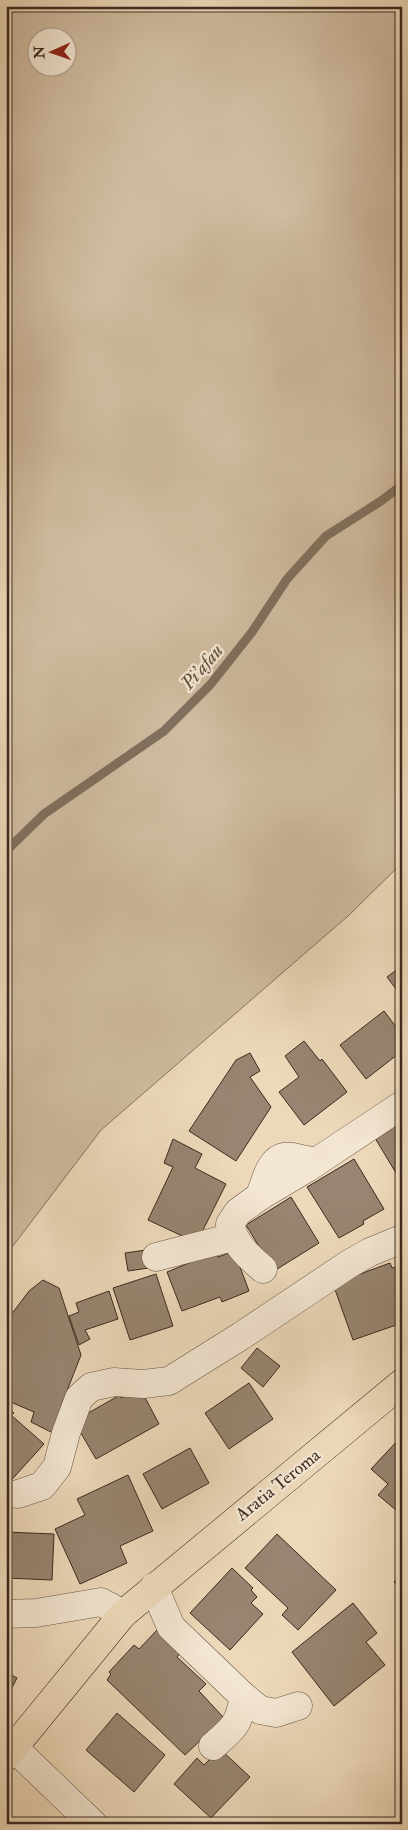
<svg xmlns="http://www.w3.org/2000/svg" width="408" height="1830" viewBox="0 0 408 1830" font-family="'IM FELL Double Pica',serif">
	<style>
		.green { fill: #cfbba0; stroke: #857260; fill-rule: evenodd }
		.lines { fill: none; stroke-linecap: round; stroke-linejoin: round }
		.stream { stroke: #81705e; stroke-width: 9 }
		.building { fill: #988571; stroke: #3b2a21 }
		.minor-casing { stroke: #685647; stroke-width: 29 }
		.major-casing { stroke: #3b2a21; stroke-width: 29 }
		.minor { stroke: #f3e6d2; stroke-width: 28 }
		.major { stroke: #edd9ba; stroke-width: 28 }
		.labels { text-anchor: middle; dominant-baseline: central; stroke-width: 5; stroke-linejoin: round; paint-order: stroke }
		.street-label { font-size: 18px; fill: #3b2a21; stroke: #f3e6d2 }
		.water-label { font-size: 19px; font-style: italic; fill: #5e4d3f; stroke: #f3e6d2 }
	</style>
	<rect width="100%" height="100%" fill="#edd9ba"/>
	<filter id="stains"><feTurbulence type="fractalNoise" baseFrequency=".004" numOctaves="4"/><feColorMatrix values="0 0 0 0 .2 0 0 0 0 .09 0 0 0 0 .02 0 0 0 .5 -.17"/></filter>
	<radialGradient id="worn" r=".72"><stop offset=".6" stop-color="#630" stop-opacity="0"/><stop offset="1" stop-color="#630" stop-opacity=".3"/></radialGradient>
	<path class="green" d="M6,6H402V863L348,916L101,1130L6,1255ZM38,38H68V68H38Z"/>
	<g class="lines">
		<polyline class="stream" points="6,851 44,814 164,731 210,685 252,632 287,579 326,536 381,501 402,485"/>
	</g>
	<g class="building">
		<polygon points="402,966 402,997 387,977"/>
		<polygon points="384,1011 402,1035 402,1051 366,1079 340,1045"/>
		<polygon points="304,1041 320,1061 322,1059 347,1092 304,1125 279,1092 299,1077 285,1056"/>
		<polygon points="250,1053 260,1071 250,1077 271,1107 236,1161 189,1131 236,1060"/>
		<polygon points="402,1122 402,1183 375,1138"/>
		<polygon points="173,1139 202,1154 195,1168 226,1184 202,1232 191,1240 148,1220 173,1167 164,1163"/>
		<polygon points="354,1159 384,1209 363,1221 364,1224 339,1238 307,1187"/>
		<polygon points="291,1197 319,1243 274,1271 246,1225"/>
		<polygon points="146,1250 149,1268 128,1271 125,1253"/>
		<polygon points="234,1251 249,1291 222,1302 220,1297 182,1311 167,1272 216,1252 218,1257"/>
		<polygon points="390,1263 392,1268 402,1265 402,1323 353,1340 333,1284"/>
		<polygon points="156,1274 173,1326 130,1340 113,1288"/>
		<polygon points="43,1280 59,1288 81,1355 61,1406 57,1435 31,1422 34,1412 6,1400 6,1315 11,1315 29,1291"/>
		<polygon points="109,1291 118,1319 85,1330 90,1339 79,1345 69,1316 79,1312 76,1303"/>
		<polygon points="257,1348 280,1366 263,1387 241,1368"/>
		<polygon points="249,1383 273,1419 229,1449 205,1413"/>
		<polygon points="140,1388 159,1424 96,1459 74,1421 120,1395 121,1398"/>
		<polygon points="6,1406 14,1413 11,1415 44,1444 6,1486"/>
		<polygon points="400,1438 402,1440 402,1515 378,1495 388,1484 371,1469"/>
		<polygon points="190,1448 209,1483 162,1509 143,1474"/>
		<polygon points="128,1475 153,1531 120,1546 127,1563 80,1584 55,1529 85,1515 77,1499"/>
		<polygon points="6,1532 54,1534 52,1580 6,1578"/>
		<polygon points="277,1534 336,1590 298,1630 282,1615 288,1608 245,1568"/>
		<polygon points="232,1568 253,1588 251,1590 257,1597 251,1603 263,1614 230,1650 190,1613"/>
		<polygon points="402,1573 402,1589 394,1582"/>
		<polygon points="353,1603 377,1633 366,1642 385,1665 334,1706 292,1652"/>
		<polygon points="158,1629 181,1652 177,1657 206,1684 199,1691 224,1718 185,1755 107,1680 111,1674 109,1672 134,1645 139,1649"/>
		<polygon points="6,1672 17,1678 6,1699"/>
		<polygon points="117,1713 165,1755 134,1792 86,1750"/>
		<polygon points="220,1749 250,1777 211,1818 174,1784 197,1758 204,1765"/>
	</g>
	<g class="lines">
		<g class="minor-casing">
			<g id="minor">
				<path d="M260,1196C266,1180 270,1153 293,1157C301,1159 308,1161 317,1161"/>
				<polyline points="156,1257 233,1237"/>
				<path d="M263,1269C247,1255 235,1245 230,1224L238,1212L260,1196L307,1168L402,1105"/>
				<polyline points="18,1494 42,1486 57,1467 66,1433 79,1398 91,1387 114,1382 143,1384 169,1381 241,1336 349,1264 370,1252 402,1239"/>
				<polyline points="154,1587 171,1627 244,1697 260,1710 276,1713 298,1706"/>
				<polyline points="6,1614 36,1613 101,1602 123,1614"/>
				<path d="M213,1746C234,1728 239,1724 244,1697"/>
				<polyline points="14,1748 93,1824"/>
			</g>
		</g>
		<g class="major-casing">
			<polyline id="major" points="6,1757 123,1614 402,1383"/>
		</g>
		<use href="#minor" class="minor"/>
		<use href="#major" class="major"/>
	</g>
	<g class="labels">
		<g class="street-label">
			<text transform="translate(278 1485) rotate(-39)">Aratia Teroma</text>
		</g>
		<g class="water-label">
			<text transform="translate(202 667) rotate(-49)">Pi'afau</text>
		</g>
	</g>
	<rect width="408" height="1830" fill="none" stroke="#edd9ba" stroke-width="25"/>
	<rect x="8" y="8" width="393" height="1815" fill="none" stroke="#3b2a21" stroke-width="2.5"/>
	<rect x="12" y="12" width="383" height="1805" fill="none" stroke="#3b2a21"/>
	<g transform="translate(52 52) rotate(268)"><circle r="24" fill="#f3e6d2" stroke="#a99b8b"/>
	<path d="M0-4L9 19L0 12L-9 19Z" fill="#8f2418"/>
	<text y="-8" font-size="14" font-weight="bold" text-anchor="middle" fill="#3b2a21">N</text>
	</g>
	<rect width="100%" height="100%" filter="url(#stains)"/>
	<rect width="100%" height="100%" fill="url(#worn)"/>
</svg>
